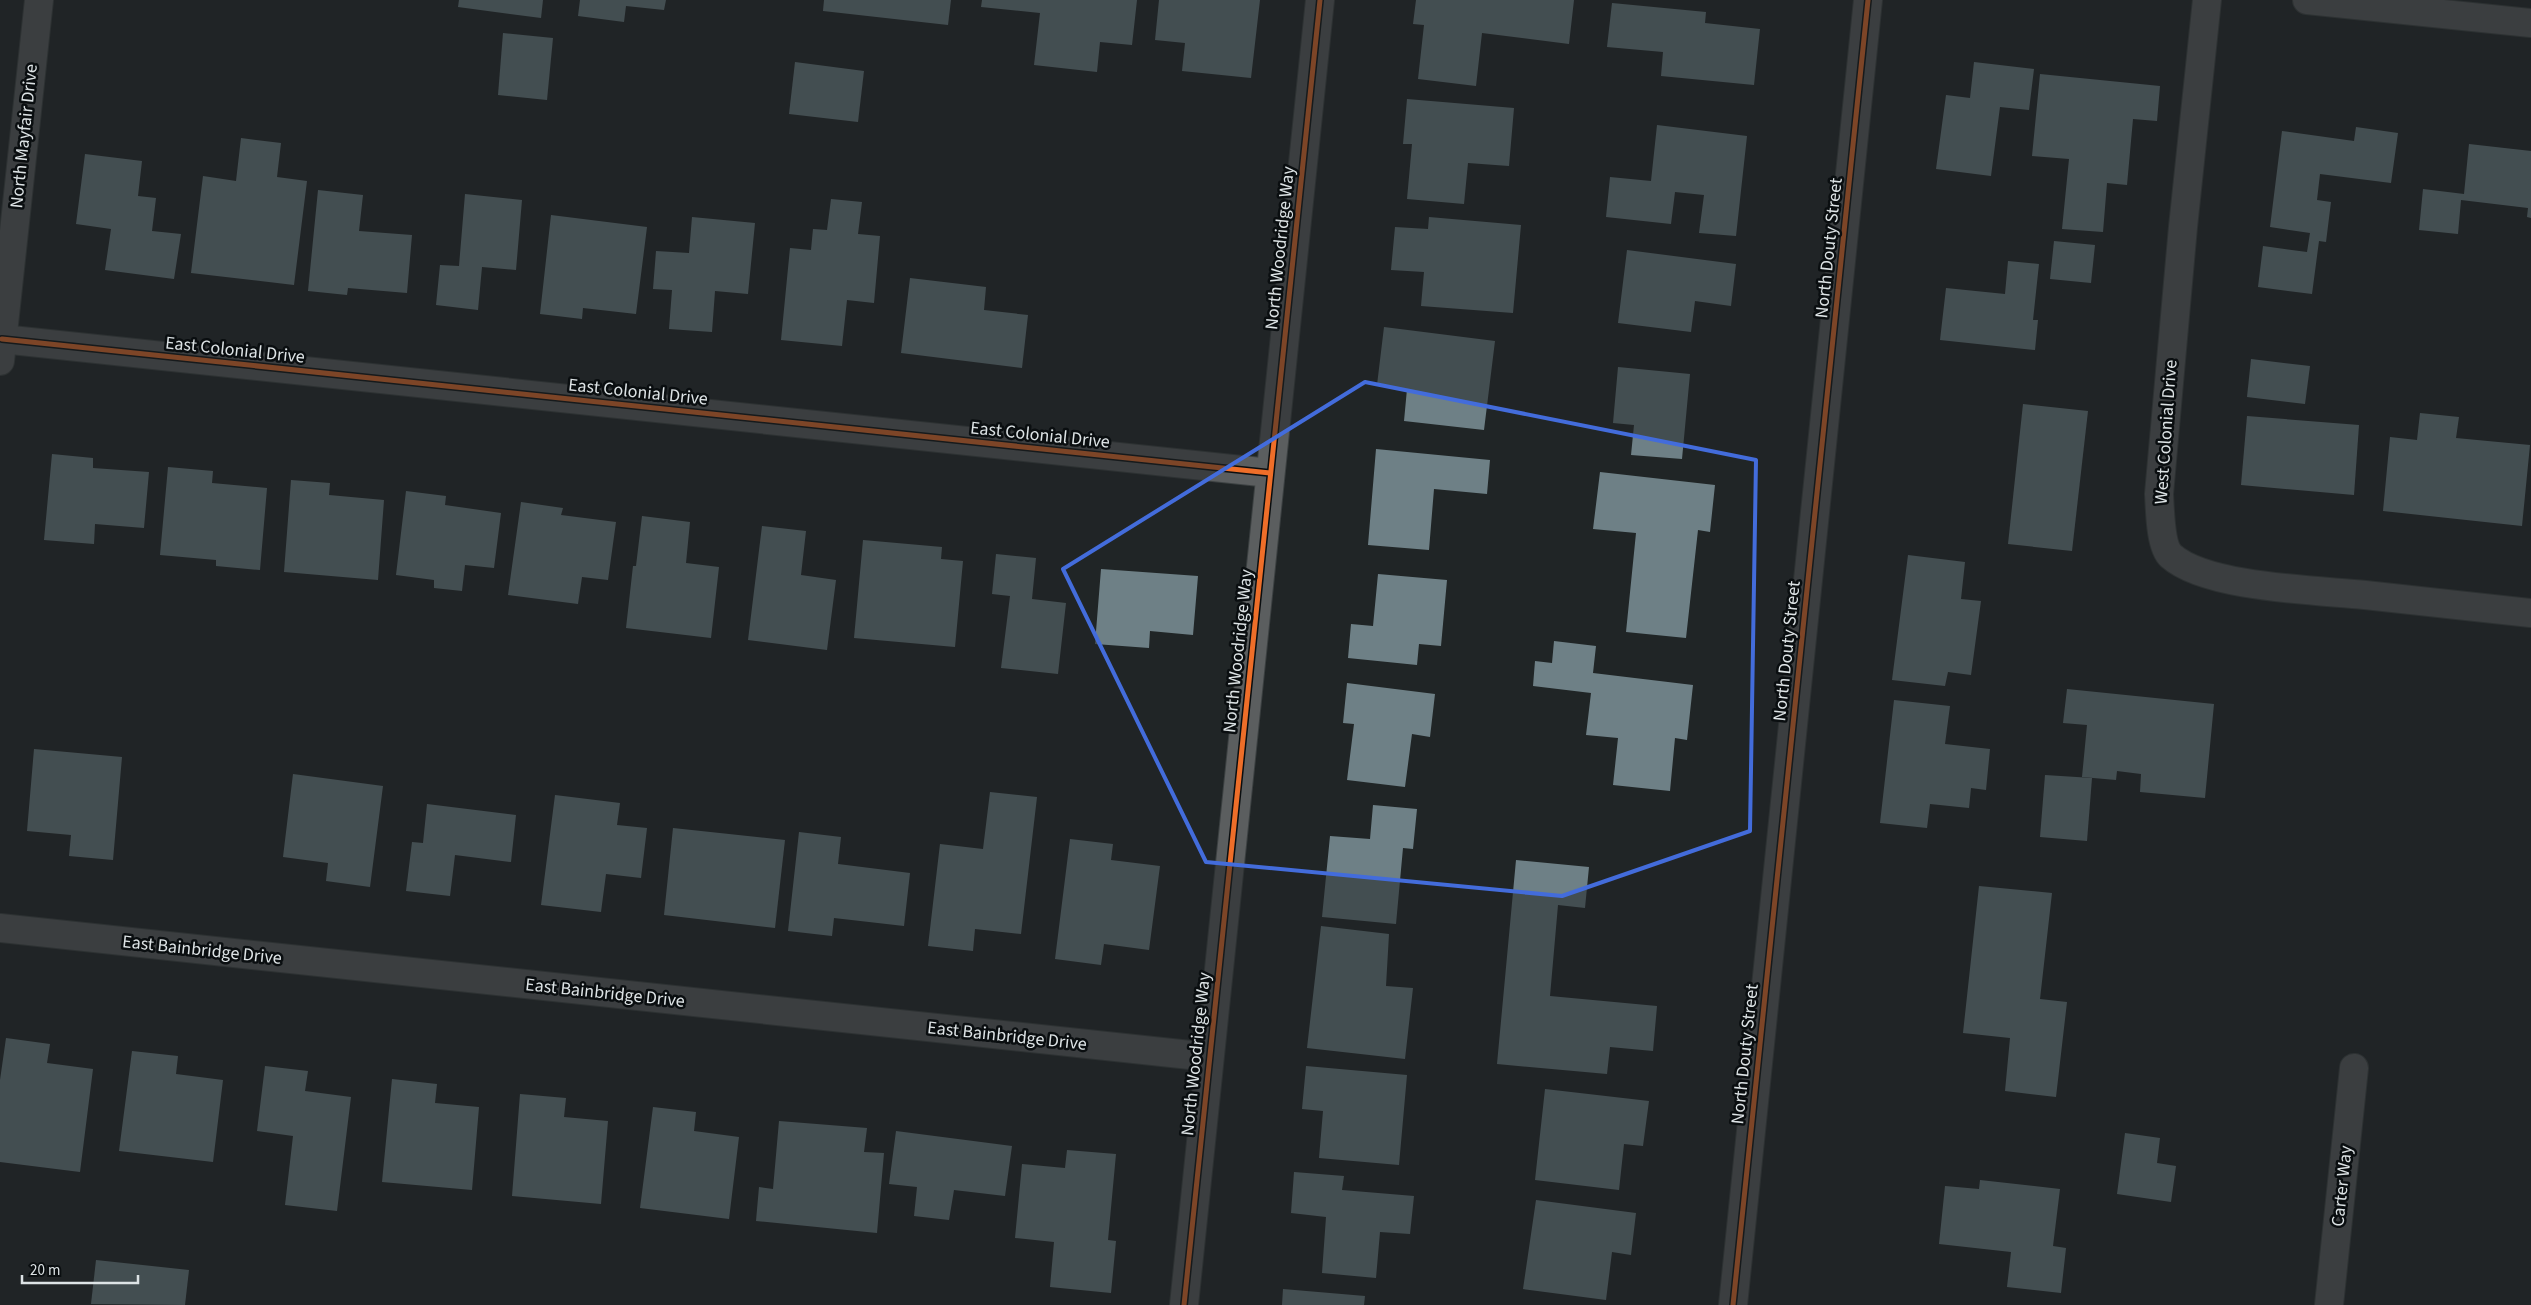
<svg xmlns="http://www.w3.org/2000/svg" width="2531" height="1305" viewBox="0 0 2531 1305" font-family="'Source Sans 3',sans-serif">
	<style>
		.building { fill: #6e8086 }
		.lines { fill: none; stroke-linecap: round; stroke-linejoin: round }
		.minor-casing { stroke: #3c4142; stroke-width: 30 }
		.tertiary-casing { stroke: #3c4142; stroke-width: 30 }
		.minor { stroke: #5b5e5f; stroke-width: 28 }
		.tertiary { stroke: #5b5e5f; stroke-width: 28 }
		.cycleway-casing { stroke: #0a0e10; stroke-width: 8 }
		.cycleway { stroke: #ee6e29; stroke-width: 5 }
		.marked { fill: none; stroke: #436cdb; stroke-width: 4; stroke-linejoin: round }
		.labels { text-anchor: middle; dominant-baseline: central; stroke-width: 5; stroke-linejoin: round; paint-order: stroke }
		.street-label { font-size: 18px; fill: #dde3e5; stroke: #0a0e10 }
	</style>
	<rect width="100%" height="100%" fill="#202526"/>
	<g class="building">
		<polygon points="459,0 543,0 541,18 458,7"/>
		<polygon points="580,0 666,0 664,10 626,6 624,22 578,16"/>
		<polygon points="824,0 951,0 948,25 823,11"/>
		<polygon points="982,0 1137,0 1132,45 1100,42 1097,72 1034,65 1040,13 981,7"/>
		<polygon points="1159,0 1260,0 1251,78 1182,71 1185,43 1155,40"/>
		<polygon points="1416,0 1574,0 1569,44 1482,33 1476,86 1418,79 1424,25 1413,24"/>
		<polygon points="1612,3 1706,12 1705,23 1760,29 1754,85 1661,76 1663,52 1607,47"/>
		<polygon points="503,33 553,38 547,100 498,95"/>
		<polygon points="795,62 864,71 858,122 789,114"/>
		<polygon points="1974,62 2034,69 2029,110 2000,107 1991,176 1936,169 1946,95 1970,98"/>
		<polygon points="2040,74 2160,86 2157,121 2133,119 2127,185 2107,183 2103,232 2062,229 2069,159 2032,156"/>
		<polygon points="1407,99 1514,108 1509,166 1468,163 1464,204 1407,199 1412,144 1403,144"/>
		<polygon points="1657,125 1747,136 1736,236 1699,233 1704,195 1675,192 1671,224 1606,217 1610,177 1651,181"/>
		<polygon points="2356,127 2398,133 2391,183 2320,174 2317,200 2331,202 2326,242 2319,241 2312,294 2258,287 2263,246 2307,252 2310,233 2270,227 2282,131 2354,141"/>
		<polygon points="241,138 281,143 277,177 307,181 294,285 191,273 203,176 236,181"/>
		<polygon points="2469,144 2531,151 2531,218 2527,217 2528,208 2461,200 2458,234 2419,230 2423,189 2464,194"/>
		<polygon points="85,154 142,161 138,196 156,198 152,231 181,234 174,279 105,270 111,229 76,224"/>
		<polygon points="318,190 363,195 359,231 412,235 407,293 348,288 347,295 308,291"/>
		<polygon points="465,194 522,200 516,270 482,267 478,310 436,305 440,265 459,266"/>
		<polygon points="831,199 862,202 858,234 880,236 874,303 847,300 842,346 781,340 790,248 811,250 813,229 827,230"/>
		<polygon points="551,215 647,227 636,314 583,308 582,319 540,314"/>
		<polygon points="692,217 755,223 748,294 715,291 712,332 669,329 672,290 653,289 656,251 689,253"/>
		<polygon points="1429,217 1521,225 1513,313 1421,306 1424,272 1391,270 1395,227 1428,229"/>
		<polygon points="2054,241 2095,245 2091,283 2050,279"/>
		<polygon points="1627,250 1736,264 1731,306 1695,301 1691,332 1618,323"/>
		<polygon points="2008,261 2039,264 2033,320 2038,320 2035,350 1940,340 1946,288 2005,294"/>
		<polygon points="910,278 986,287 984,310 1028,315 1022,368 901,353"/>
		<polygon points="1384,327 1495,341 1484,430 1404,421 1407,389 1377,385"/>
		<polygon points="2251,359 2310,366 2305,404 2247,397"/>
		<polygon points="1618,367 1690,374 1682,459 1631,455 1634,425 1613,423"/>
		<polygon points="2023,404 2088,411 2072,551 2008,544"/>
		<polygon points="2420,413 2459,417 2456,438 2530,445 2522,526 2383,511 2390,437 2417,440"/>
		<polygon points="2247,416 2359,425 2354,495 2241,485"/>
		<polygon points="1376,449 1490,460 1487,494 1434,489 1429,550 1368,545"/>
		<polygon points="52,454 93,458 93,468 149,472 144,528 95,524 94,544 44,540"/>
		<polygon points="168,467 213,471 212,483 267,488 260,570 216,566 216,560 160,555"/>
		<polygon points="1600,472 1715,485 1710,532 1698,530 1686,638 1626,632 1636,533 1593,529"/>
		<polygon points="291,480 330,483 329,495 384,500 378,580 284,572"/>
		<polygon points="406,491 446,496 445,505 501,513 494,568 465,565 462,591 434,588 434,580 396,575"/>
		<polygon points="521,502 563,508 561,515 616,522 608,580 582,577 578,604 508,595"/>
		<polygon points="642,516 690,522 686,563 719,567 711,638 626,628 633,566 636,566"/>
		<polygon points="762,526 806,531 801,575 836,580 827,650 748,640"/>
		<polygon points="863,540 942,547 941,559 963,561 955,647 854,638"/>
		<polygon points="996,554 1036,558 1032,599 1066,603 1058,674 1001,668 1010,596 992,594"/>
		<polygon points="1908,555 1965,562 1961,599 1981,601 1971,675 1948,672 1945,686 1892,680"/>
		<polygon points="1101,569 1198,576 1193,635 1150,631 1149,648 1095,644"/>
		<polygon points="1378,574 1447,580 1441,646 1419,644 1417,665 1348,658 1351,624 1373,626"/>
		<polygon points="1554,641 1596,646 1593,673 1693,685 1687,740 1675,738 1670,791 1613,785 1618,738 1586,735 1591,693 1533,686 1535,661 1552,663"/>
		<polygon points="1347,683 1435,694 1430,737 1412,734 1405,787 1347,780 1354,724 1343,723"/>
		<polygon points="2067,689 2214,704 2205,798 2140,792 2141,774 2117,771 2116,780 2082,777 2087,725 2063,723"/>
		<polygon points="1894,700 1950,706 1945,744 1990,749 1986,790 1971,788 1969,808 1930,804 1927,828 1880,823"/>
		<polygon points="34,749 122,757 113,860 69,856 71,835 27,831"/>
		<polygon points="293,774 383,786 370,887 326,881 328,863 283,857"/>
		<polygon points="2045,775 2092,778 2087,841 2040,837"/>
		<polygon points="990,792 1037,797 1021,934 975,929 973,951 928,946 940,844 983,849"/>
		<polygon points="555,795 620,803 617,825 647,828 641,878 606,874 601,912 541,905"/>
		<polygon points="427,804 516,815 511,862 455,855 450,896 406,891 412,842 423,843"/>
		<polygon points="1373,805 1417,809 1413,849 1403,848 1396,924 1322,917 1330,836 1370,839"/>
		<polygon points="673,828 785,840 775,928 664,915"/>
		<polygon points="799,832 841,837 838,864 910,873 904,926 834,918 832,936 788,931"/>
		<polygon points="1070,839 1113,844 1111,860 1160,866 1149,950 1104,944 1101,965 1055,959"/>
		<polygon points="1516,860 1589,867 1585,908 1558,905 1550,996 1657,1006 1653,1051 1610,1047 1607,1074 1497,1064"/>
		<polygon points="1979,886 2052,893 2040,999 2067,1002 2056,1097 2005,1091 2010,1038 1963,1033"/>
		<polygon points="1321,926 1389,934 1386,986 1413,988 1405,1059 1307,1048"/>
		<polygon points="6,1038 50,1044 47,1063 93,1069 80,1172 0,1162 0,1080"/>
		<polygon points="132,1051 178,1056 176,1074 223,1080 213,1162 119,1151"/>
		<polygon points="265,1066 308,1071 305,1091 351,1097 337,1211 285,1205 293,1136 257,1131"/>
		<polygon points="1306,1066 1407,1075 1399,1165 1319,1158 1323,1111 1302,1109"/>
		<polygon points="392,1079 437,1084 435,1103 479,1107 472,1190 382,1182"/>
		<polygon points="1545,1089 1649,1101 1643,1146 1624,1144 1619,1190 1535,1180"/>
		<polygon points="520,1094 566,1098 564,1117 608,1121 601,1204 512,1196"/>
		<polygon points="653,1107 696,1112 694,1131 739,1137 729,1219 640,1208"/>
		<polygon points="779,1121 867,1128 864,1152 884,1153 877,1233 756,1221 759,1187 773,1189"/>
		<polygon points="896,1131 1012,1146 1005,1196 954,1190 949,1220 914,1216 917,1187 889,1184"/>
		<polygon points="2125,1133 2160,1138 2157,1163 2176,1166 2171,1202 2117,1194"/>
		<polygon points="1067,1150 1116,1154 1108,1240 1116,1241 1111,1293 1050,1287 1054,1242 1015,1238 1022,1164 1065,1168"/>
		<polygon points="1294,1172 1344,1176 1342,1190 1414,1196 1410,1234 1380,1232 1376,1278 1322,1273 1326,1217 1291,1213"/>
		<polygon points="1980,1180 2060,1189 2053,1246 2066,1248 2061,1293 2007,1287 2011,1252 1939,1244 1945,1186 1979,1189"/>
		<polygon points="1536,1200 1636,1213 1631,1255 1612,1252 1606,1300 1523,1289"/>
		<polygon points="96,1260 189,1270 185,1305 91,1304"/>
		<polygon points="1283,1289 1365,1296 1364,1305 1282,1305"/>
	</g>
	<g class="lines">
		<g class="minor-casing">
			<g id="minor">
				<path d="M2207,0L2183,227L2159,494C2160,508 2160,546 2171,556C2207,588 2317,590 2365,595C2421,601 2476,607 2531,613"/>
				<polyline points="2307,0 2531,23"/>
				<polyline points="2,339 1270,473"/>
				<polyline points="0,361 39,0"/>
				<polyline points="0,928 1209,1057"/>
				<polyline points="1184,1305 1320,0"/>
				<polyline points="2329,1305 2354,1068"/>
			</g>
		</g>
		<g class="tertiary-casing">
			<polyline id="tertiary" points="1733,1305 1868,0"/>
		</g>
		<use href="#minor" class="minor"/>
		<use href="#tertiary" class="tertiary"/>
		<g class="cycleway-casing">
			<g id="cycleway">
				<polyline points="2,339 1270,473"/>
				<polyline points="1184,1305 1320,0"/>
				<polyline points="1733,1305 1868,0"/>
			</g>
		</g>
		<use href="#cycleway" class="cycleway"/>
	</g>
	<path d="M0 0H2531V1305H0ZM1365,382L1756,460L1750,831L1562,896L1206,862L1063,569Z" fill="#202526" fill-opacity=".55" fill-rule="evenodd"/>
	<path class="marked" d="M1365,382L1756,460L1750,831L1562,896L1206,862L1063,569Z"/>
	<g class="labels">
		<g class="street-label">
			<text transform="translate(24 136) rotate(-84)">North Mayfair Drive</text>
			<text transform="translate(1280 248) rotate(-84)">North Woodridge Way</text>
			<text transform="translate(1829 248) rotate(-84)">North Douty Street</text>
			<text transform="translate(235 350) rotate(6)">East Colonial Drive</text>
			<text transform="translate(638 392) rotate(6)">East Colonial Drive</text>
			<text transform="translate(2166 432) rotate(-86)">West Colonial Drive</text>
			<text transform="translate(1040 435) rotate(6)">East Colonial Drive</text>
			<text transform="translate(1238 651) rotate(-84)">North Woodridge Way</text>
			<text transform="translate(1787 651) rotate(-84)">North Douty Street</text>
			<text transform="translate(202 950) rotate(6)">East Bainbridge Drive</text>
			<text transform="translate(605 993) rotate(6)">East Bainbridge Drive</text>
			<text transform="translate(1007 1036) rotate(6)">East Bainbridge Drive</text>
			<text transform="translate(1196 1054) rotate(-84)">North Woodridge Way</text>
			<text transform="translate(1745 1054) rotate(-84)">North Douty Street</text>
			<text transform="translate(2342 1186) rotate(-84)">Carter Way</text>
		</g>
	</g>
	<path d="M22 1275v8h116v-8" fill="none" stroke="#dde3e5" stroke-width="2.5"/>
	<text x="30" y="1275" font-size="15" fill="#dde3e5" stroke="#0a0e10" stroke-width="4" paint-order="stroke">20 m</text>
</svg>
